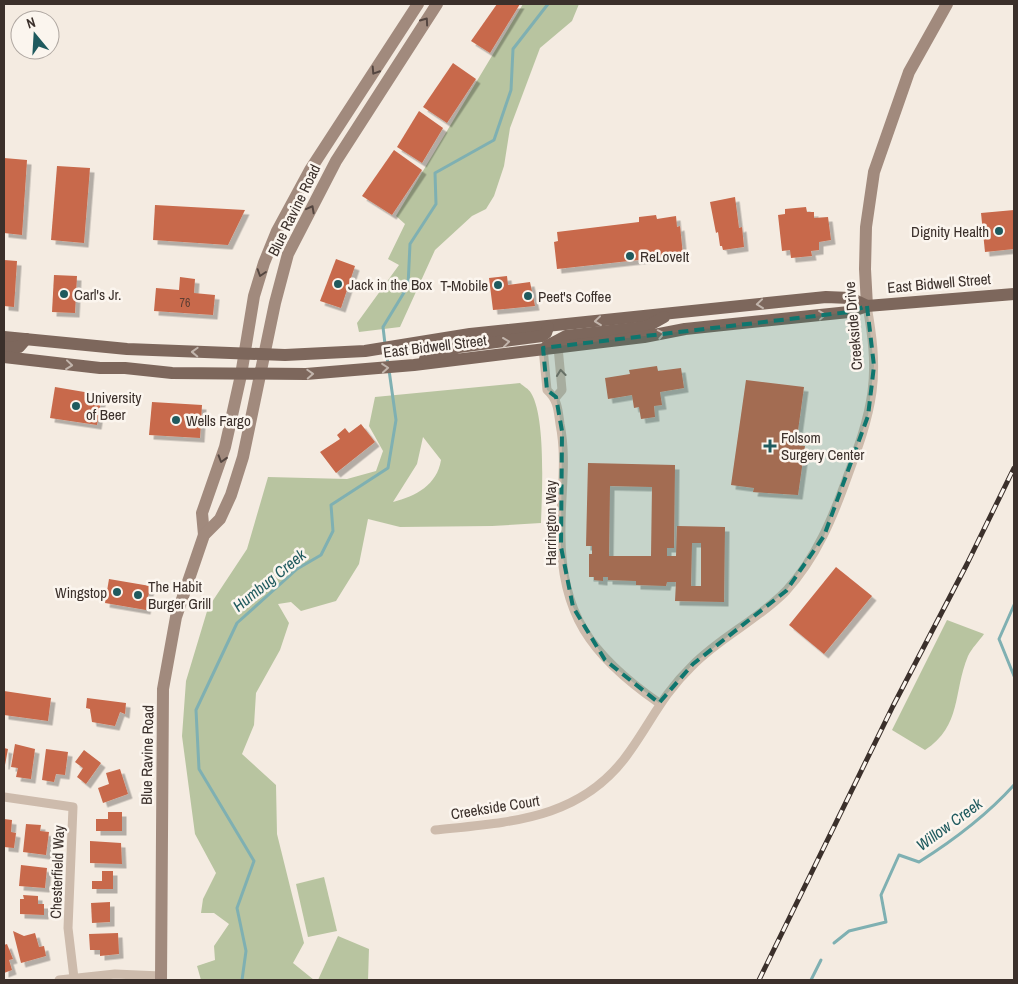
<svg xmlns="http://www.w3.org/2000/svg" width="1018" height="984" viewBox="0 0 1018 984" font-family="'Archivo Narrow',sans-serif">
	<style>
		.green { fill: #b8c4a0; fill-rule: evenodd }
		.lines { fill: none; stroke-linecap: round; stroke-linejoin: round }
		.stream { stroke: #7fb0b2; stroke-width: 3 }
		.building { fill: #c8694b; fill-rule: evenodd; filter: url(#shadow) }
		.street { stroke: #cdbbac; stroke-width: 9 }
		.secondary { stroke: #a18a7d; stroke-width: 12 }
		.primary { stroke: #7d675c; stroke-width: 12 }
		.rail-casing { stroke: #3b302b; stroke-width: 5 }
		.rail { stroke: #fbf5ee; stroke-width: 3; stroke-dasharray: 9; stroke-linecap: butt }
		.oneway { stroke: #544640 }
		.oneway2 { stroke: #c2b5ac }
		.oneway3 { stroke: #7d6f65 }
		.marked { fill: #0f766e; fill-opacity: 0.2; stroke: #0f766e; stroke-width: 4; stroke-dasharray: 10 6; stroke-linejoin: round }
		.poi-dot { fill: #1f5a5e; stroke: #fbf5ee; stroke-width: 2 }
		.labels { text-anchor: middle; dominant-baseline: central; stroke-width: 5; stroke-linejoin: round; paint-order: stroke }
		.number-label { font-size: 12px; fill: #5e3e33 }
		.street-label { font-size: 15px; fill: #3b302b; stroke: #fbf5ee }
		.poi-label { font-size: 15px; fill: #3b302b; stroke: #fbf5ee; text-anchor: start }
		.water-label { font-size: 16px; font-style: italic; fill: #1f5a5e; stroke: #fbf5ee }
	</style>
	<defs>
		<filter id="shadow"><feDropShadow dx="4.5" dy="4.5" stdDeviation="0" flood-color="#0004"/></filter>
	</defs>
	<rect width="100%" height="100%" fill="#f4ebe1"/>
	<g class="green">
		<polygon points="523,4 579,4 572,21 540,48 510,128 504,166 494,196 486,209 472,216 435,250 400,327 359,332 357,323 399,265 388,259 405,224 396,216"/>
		<path d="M520,383C523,386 529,389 531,393C546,417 542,493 541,523L492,526L400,527L368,519L359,564L336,601L301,611L291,602L278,604L289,623L280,650L256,693L254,725L242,754L276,785L277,834L304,943L293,963L314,980H201L197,966L215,960L214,946L229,924L214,913H201L203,899L216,873L195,834L182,736L186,681L208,608L247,549L268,477L347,479L376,471L383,451L369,426L375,397ZM423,437L441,460C437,485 416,496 393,502L417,464Z"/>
		<path d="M947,620L984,634C979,641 972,648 968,656C953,692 962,726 925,750L892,730Z"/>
		<polygon points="324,877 337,931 308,937 296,884"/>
		<polygon points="338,936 369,949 368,980 318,980"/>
	</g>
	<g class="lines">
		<g class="stream">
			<polyline points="385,344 383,327 408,286 410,244 436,204 435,173 494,140 511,90 513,49 548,4"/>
			<polyline points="386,350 388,364"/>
			<polyline points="1014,605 999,639 1014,676"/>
			<path d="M834,943L849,931L886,922L881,895L899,855L919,862C954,840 986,816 1014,785"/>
			<polyline points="242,980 246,951 237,908 254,861 199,769 196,710 237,623 297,569 321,555 333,531 331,505 388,468 396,420 389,370"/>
			<polyline points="811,980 821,960"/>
		</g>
	</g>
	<g class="building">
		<polygon points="497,4 520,4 490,53 471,41"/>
		<polygon points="453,63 476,79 447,123 423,107"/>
		<polygon points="419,111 443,128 422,163 397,147"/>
		<polygon points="394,150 422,170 392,215 362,196"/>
		<polygon points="4,158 27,160 22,235 4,233"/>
		<polygon points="57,166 90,168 84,243 51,240"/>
		<polygon points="735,197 739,228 742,227 744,247 723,250 722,246 720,246 718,232 716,233 710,202"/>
		<polygon points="155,205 245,210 228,245 153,240"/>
		<polygon points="806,207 807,212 814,212 814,218 828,217 831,240 819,242 819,250 811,251 812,256 791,258 790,250 782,251 778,215 785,214 785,209"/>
		<polygon points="1014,210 1014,249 985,252 981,213"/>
		<polygon points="656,215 657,219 676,216 677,227 680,226 683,255 557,269 554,242 558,241 557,232 639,222 639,217"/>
		<polygon points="336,259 355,266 341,308 320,301"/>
		<polygon points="4,260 17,261 14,307 4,306"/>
		<polygon points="54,275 77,276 75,313 52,312"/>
		<polygon points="507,276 508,285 530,282 535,306 493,310 489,278"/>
		<polygon points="180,277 195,279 194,293 215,295 213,315 154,311 156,288 179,290"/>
		<polygon points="657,366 658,371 681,368 684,388 660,392 662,405 654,406 655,417 641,419 639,407 634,408 632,395 608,399 605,378 630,374 629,370"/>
		<polygon points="746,380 804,387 796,445 805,446 798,495 753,492 754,488 731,485"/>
		<polygon points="55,387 102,395 97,425 50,418"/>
		<polygon points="152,402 202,405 200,438 149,435"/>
		<polygon points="361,424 375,442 336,473 320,452 340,439 337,435 345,428 349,433"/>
		<path d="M588,463L675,465L674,548H667V556H676L677,526L725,527L724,602L675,601L676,582H667L666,586L636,585V581L608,580V577H603V581L594,580V577H589V554H592V546H586ZM610,486L652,487L651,556H609ZM692,543H701V586H691Z"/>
		<polygon points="836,567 872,596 824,654 789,625"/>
		<polygon points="109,579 150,586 146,610 105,603"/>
		<polygon points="4,691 51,698 48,721 4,715"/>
		<polygon points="87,698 126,703 125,714 120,712 115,726 92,722 90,709 86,708"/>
		<polygon points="15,744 35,749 31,779 16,777 18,768 11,767"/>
		<polygon points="4,748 8,749 5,765 4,765"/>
		<polygon points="46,749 68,752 65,775 56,774 54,782 42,780"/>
		<polygon points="84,750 101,763 86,784 77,777 83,768 75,762"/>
		<polygon points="120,769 128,794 103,803 98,788 109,784 106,773"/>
		<polygon points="108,812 122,812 122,831 96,831 96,819 108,819"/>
		<polygon points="4,819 12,820 11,832 16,833 14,848 4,847"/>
		<polygon points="26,824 41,825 40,831 49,832 46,855 23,852"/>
		<polygon points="90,841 121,843 122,864 90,863"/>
		<polygon points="21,865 47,868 45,888 19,886"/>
		<polygon points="102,871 113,871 113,889 92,889 92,881 102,881"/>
		<polygon points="23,895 38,896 38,904 44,904 44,915 20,914 20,899 24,899"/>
		<polygon points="110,902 110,922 92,923 91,903"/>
		<polygon points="13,931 24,936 35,933 39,947 44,946 46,956 21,963"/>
		<polygon points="118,933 119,954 100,956 100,950 90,950 89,934"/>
		<polygon points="7,944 13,959 9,960 12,970 4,973 4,945"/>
	</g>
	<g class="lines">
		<g class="street">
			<path d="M543,348L547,390C558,400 558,410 560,424C567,459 561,492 561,527C559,613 591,656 659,703"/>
			<polyline points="556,397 562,390 558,347"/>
			<polyline points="4,797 73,807 68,928 74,978"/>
			<path d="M435,830C510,822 583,820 630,751C652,720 663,694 692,666C720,637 758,620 786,591C817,557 833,517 848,475C858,448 868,421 872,392C876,363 872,334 867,306"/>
			<polyline points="59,980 115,974 161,976"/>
		</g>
		<g class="secondary">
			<polyline points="867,306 865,269 866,227 874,172 909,72 947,4"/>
			<polyline points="204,535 202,513 225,447 241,375 254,296 264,263 277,231 310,170 418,4"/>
			<polyline points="161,980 163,689 176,617 204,535 220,519 231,495 243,457 275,303 288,254 336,161 437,4"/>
		</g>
		<g class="primary">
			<polyline points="4,337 127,349 285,355 365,351 470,334 826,297 850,298 867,306"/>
			<polyline points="547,346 566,336 646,327 664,317"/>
			<polyline points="4,348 19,347 26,339"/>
			<polyline points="4,357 100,368 125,368 172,373 306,374 414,365 644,337 685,329 849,312 867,306 1014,294"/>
			<polyline points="425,359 459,347 542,336 546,333 548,327"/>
		</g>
		<g class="rail-casing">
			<polyline id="rail" points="759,980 893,706 967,564 1014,468"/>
		</g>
		<use href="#rail" class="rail"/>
	</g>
	<defs><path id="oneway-chevron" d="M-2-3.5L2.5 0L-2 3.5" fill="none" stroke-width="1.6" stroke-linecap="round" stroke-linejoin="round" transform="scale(1.25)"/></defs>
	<g class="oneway">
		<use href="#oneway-chevron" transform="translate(425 21) rotate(-55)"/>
		<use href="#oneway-chevron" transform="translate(375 71) rotate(123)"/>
		<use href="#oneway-chevron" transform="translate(311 209) rotate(-62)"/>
		<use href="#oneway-chevron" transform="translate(261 273) rotate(108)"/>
		<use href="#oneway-chevron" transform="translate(222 459) rotate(107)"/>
	</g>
	<g class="oneway2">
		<use href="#oneway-chevron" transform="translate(760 304) rotate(174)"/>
		<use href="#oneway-chevron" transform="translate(822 315) rotate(-6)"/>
		<use href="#oneway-chevron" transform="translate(598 321) rotate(174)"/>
		<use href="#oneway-chevron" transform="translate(661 334) rotate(-11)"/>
		<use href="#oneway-chevron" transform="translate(506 342) rotate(-7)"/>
		<use href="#oneway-chevron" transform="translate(195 352) rotate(-178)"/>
		<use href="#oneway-chevron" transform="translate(69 365) rotate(6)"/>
		<use href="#oneway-chevron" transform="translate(385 368) rotate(-5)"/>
		<use href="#oneway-chevron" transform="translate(310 374) rotate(-3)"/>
	</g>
	<use class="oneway3" href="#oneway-chevron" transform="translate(561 373) rotate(-96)"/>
	<path class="marked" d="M867,306L874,366L868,416L824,536L786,591L693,664L659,703L605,660L573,607L561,547L562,431L556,397L547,390L543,348L849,312Z"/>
	<g class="poi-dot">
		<circle cx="999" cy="231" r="5"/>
		<circle cx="630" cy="256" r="5"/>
		<circle cx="338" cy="284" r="5"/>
		<circle cx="498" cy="285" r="5"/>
		<circle cx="64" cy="294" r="5"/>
		<circle cx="528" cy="296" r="5"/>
		<circle cx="76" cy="406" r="5"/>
		<circle cx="176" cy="420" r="5"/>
		<path d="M767.5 438.5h5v5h5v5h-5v5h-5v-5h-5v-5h5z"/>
		<circle cx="117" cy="592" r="5"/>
		<circle cx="138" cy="595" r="5"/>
	</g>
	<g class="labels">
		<g class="number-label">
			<text x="185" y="303">76</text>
		</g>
		<g class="street-label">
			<text transform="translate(294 210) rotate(-64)">Blue Ravine Road</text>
			<text transform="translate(939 283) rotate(-5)">East Bidwell Street</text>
			<text transform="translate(853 326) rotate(-95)">Creekside Drive</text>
			<text transform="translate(435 346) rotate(-7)">East Bidwell Street</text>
			<text transform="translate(550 523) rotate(-90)">Harrington Way</text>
			<text transform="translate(147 755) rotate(-89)">Blue Ravine Road</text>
			<text transform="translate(495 807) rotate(-9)">Creekside Court</text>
			<text transform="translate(57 872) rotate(-88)">Chesterfield Way</text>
		</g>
		<g class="poi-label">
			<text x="989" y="231" text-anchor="end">Dignity Health</text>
			<text x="640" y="256">ReLoveIt</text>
			<text x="348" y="284">Jack in the Box</text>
			<text x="488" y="285" text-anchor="end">T-Mobile</text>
			<text x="74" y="294">Carl's Jr.</text>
			<text x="538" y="296">Peet's Coffee</text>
			<text x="86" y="397">University<tspan x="86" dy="17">of Beer</tspan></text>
			<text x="186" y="420">Wells Fargo</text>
			<text x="781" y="437">Folsom<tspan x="781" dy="17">Surgery Center</tspan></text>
			<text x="148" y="586">The Habit<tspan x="148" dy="17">Burger Grill</tspan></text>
			<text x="107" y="592" text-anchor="end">Wingstop</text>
		</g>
		<g class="water-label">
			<text transform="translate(269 580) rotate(-39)">Humbug Creek</text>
			<text transform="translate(949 824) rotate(-36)">Willow Creek</text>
		</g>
	</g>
	<rect width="1018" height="984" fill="none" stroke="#3b302b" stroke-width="10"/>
	<g transform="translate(35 35) rotate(342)"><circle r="24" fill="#fbf5ee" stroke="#aea6a0"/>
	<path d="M0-4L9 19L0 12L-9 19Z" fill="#1f5a5e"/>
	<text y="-8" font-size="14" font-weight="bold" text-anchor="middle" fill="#3b302b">N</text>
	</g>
</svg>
